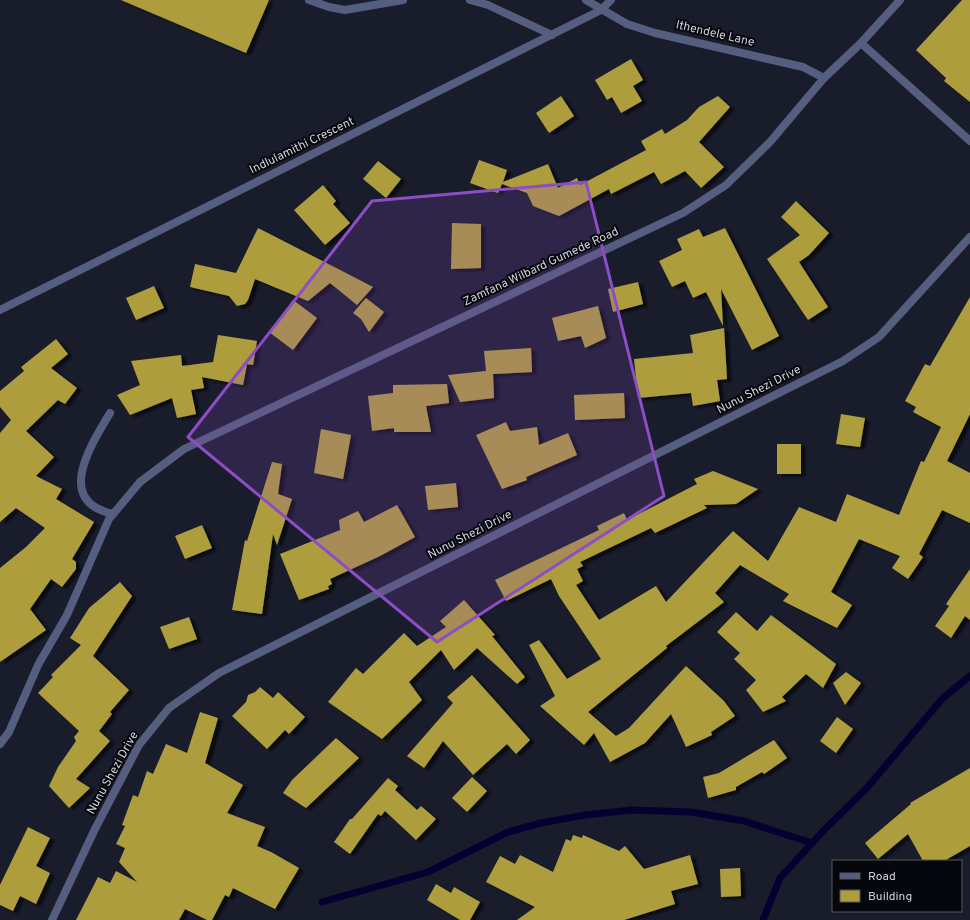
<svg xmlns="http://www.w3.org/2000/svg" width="970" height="920" viewBox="0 0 970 920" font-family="Overpass,sans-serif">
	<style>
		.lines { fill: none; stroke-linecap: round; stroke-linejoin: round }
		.stream { stroke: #040130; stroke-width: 7 }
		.building { fill: #ae9d3e; filter: url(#shadow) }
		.service { stroke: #555e7e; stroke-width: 8 }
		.minor { stroke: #555e7e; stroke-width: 8 }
		.marked { fill: #8c4dc5; fill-opacity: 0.2; stroke: #8c4dc5; stroke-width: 3; stroke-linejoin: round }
		.labels { text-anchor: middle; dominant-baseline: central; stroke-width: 4; stroke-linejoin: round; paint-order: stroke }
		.street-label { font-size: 12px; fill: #d0d3dd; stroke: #06070d }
	</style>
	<defs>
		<filter id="shadow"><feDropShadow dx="4.5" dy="2.5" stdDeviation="1" flood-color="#0009"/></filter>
	</defs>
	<rect width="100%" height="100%" fill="#181c2b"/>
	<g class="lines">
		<g class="stream">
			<polyline points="322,902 428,872 508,832 541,823 585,815 632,810 691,812 744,821 812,843"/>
			<polyline points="763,920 780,878 826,828 865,790 943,698 970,676"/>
		</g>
	</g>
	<g class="building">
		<polygon points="121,0 269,0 246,53"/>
		<polygon points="962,0 970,0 970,102 944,81 946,78 916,50"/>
		<polygon points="631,59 643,80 633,86 642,101 621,113 612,97 607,100 595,80"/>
		<polygon points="561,96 574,116 549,133 536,113"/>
		<polygon points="718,96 730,107 699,142 724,167 701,188 685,171 661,184 654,172 611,194 609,189 559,216 533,206 527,193 502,184 498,193 470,183 479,160 507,170 503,182 548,164 558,188 577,178 580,185 646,150 641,141 662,129 665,134 687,120 699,107"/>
		<polygon points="378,161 401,179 386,198 363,179"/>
		<polygon points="323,185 336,201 333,204 350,223 325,245 294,210"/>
		<polygon points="796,201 829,233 809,255 799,262 828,307 808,320 767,259 800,235 781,217"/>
		<polygon points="452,223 481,224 481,268 451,269"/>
		<polygon points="258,228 344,272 373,287 357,305 330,283 308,301 255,279 248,300 245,304 237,306 229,296 190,287 195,264 236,273"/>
		<polygon points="725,228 779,336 752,350 721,289 723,326 706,292 693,298 685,281 672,287 659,261 682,250 677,239 699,229 703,237"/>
		<polygon points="638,282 643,304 613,312 608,289"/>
		<polygon points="154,286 164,308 136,320 126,298"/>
		<polygon points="970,297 970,414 947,461 970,473 970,523 942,510 919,554 923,557 908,579 892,568 900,556 859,539 831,592 852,605 837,628 783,601 789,594 740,565 715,593 724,602 666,646 667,648 588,712 616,736 629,728 686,666 724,701 735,716 711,732 712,735 686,747 671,714 645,743 610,762 594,733 584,745 540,706 555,696 529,645 539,640 567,679 601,659 559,596 551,579 506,601 495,580 599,530 597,526 624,513 627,520 697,484 694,479 713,471 758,489 736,504 704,505 707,508 655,533 651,528 580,562 583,566 577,569 583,581 576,585 599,620 656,586 666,602 733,531 768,561 799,507 836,522 847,494 899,515 921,461 924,462 941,427 913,412 916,407 905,401 925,364 930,366"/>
		<polygon points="366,298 384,312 369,332 361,319 353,313"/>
		<polygon points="293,300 317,318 293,350 269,332"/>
		<polygon points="598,306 606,338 585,348 581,336 558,341 552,318"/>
		<polygon points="724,328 727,379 717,380 720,401 693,406 691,393 638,398 634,359 693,353 690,335"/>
		<polygon points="218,335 257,341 253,365 247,364 243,385 202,377 204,388 191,390 196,414 177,418 172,398 130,415 117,395 140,385 131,361 181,355 182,366 213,362"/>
		<polygon points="56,339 68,354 51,368 77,388 65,404 58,400 26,431 54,457 36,476 62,489 56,499 94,522 72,559 76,562 76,569 62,587 51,579 30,609 46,630 0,662 0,568 26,547 45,528 16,508 0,522 0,433 11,420 0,407 0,391 24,371 21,367"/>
		<polygon points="531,348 532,372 493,374 494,398 460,402 448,375 486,371 484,351"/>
		<polygon points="447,384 449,403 426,406 431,432 394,432 394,428 372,431 368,396 393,393 393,385"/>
		<polygon points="624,393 625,418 575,420 574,395"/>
		<polygon points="841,414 865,418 860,447 836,444"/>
		<polygon points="506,422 510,431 537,427 539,445 568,433 577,455 526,477 527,480 502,489 476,435"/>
		<polygon points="321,429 351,435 343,479 314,473"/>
		<rect x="777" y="444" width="24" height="30"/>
		<polygon points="272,462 282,464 278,494 292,499 277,545 273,534 262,614 232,610 245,540 247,541"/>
		<polygon points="456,483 458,507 428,510 425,486"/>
		<polygon points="397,505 415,537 380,556 330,579 332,584 328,586 329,589 299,600 280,554 340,530 339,520 358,511 364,522"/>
		<polygon points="202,525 212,548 185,559 175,536"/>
		<polygon points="970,569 970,620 965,616 951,638 935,626 949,606 946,604"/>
		<polygon points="120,582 132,596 93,656 129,690 110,712 112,714 99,731 110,741 76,779 90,788 69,808 49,786 58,767 76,741 74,737 79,731 38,693 53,677 51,675 81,645 70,638 89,608"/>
		<polygon points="464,600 495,635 492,636 525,677 517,684 477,648 454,670 441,650 409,682 422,700 382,739 328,702 356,668 363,674 404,633 417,646 446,627 440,621"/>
		<polygon points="736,612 757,631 771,615 836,664 823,688 806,674 782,697 786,701 763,712 746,690 756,680 734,659 740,653 717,632"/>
		<polygon points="189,617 197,639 169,649 160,627"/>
		<polygon points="846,672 861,683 845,705 833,683"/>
		<polygon points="472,675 530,740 516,754 507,744 473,775 443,741 424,768 407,756 453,703 447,697"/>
		<polygon points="260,687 273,698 278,692 305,717 289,734 285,730 267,749 232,716 246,702 248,695 255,692"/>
		<polygon points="200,712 218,718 205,763 243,785 227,813 265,827 257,846 271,852 299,868 275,909 233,888 229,897 225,895 212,920 207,920 185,909 179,920 76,920 98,877 110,883 116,871 137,882 119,862 125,848 116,844 125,826 122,825 133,795 138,797 147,771 153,774 166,744 187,753"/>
		<polygon points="837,717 853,729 836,753 820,741"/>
		<polygon points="336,738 359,758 306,808 283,793 292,780"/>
		<polygon points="774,740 787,758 764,774 762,772 736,787 736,790 708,798 703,777 719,773"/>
		<polygon points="970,768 970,846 944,861 923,861 908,834 878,859 865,843 911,804 910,803"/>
		<polygon points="472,777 487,791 467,812 452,798"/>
		<polygon points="388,778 398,786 395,790 417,810 421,806 436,819 416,840 385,811 381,816 378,814 350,854 334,842 350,819 352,819"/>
		<polygon points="28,827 50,838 36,866 50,873 36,904 20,896 13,911 0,905 0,885"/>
		<polygon points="573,835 582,838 583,835 619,851 625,846 644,869 690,855 698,884 671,891 675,904 624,920 517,920 535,907 486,882 500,856 515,864 520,855 553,872 566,839 571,841"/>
		<polygon points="740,868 741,896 721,897 720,869"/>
		<polygon points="436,884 451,893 454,887 480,902 470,920 460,920 427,900"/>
	</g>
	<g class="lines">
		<g class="service">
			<polyline points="309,0 329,7 345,10 403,0"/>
			<polyline points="470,0 488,5 552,35"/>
			<path d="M110,413C91,445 54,501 113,514"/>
			<polyline points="0,744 9,732 38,665 67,615 109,519 140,482"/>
		</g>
		<g class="minor">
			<polyline points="586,0 627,24 655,33 803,67 824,78"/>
			<polyline points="861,43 970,141"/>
			<polyline points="0,310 601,10 611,0"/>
			<polyline points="140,482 184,449 683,213 726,185 770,142 824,78 861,43 900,0"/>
			<polyline points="52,920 95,829 139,745 169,708 219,673 843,361 879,337 970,237"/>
		</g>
	</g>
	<path class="marked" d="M586,182L664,496L437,642L188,437L372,201Z"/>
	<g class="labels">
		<g class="street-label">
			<text transform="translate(715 34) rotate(13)">Ithendele Lane</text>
			<text transform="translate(302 146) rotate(-26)">Indlulamithi Crescent</text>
			<text transform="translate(541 267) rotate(-25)">Zamfana Wilbard Gumede Road</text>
			<text transform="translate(759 390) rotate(-27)">Nunu Shezi Drive</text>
			<text transform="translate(470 535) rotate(-27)">Nunu Shezi Drive</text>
			<text transform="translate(113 773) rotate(-61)">Nunu Shezi Drive</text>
		</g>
	</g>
	<rect x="832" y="860" width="130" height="52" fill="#06070d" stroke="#575960"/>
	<rect x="840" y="873" width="20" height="6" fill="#555e7e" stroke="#575960"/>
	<text x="868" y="880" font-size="12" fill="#d0d3dd">Road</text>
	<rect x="840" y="890" width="20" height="12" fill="#ae9d3e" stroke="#575960"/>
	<text x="868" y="900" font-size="12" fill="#d0d3dd">Building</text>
</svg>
